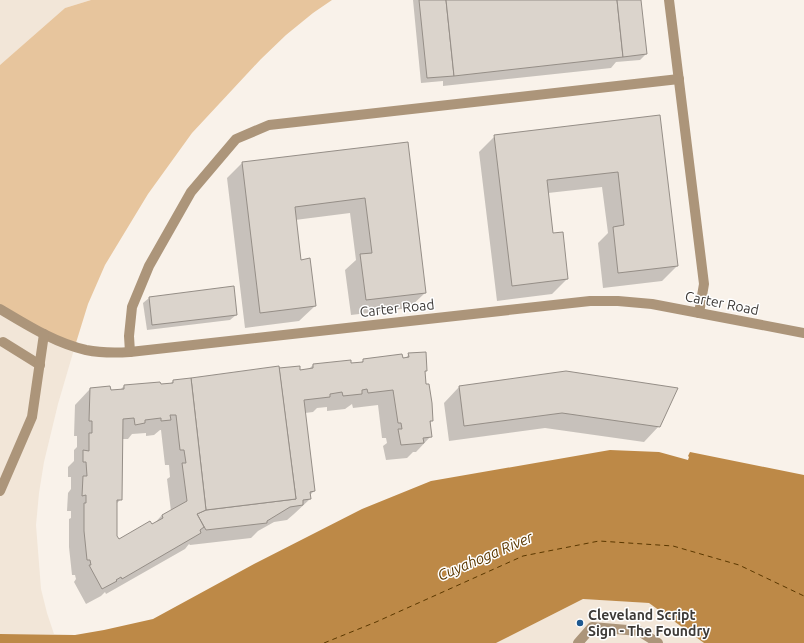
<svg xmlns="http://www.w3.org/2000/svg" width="804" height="643" viewBox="0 0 804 643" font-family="Ubuntu,sans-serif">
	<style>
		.built { fill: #f2e6d8 }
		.green { fill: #e7c59d }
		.water { fill: #bd8947 }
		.shadow { fill: #0003; fill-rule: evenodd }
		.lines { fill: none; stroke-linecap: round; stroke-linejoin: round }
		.ferry { stroke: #5b3800; stroke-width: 1; stroke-dasharray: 5 4; stroke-linecap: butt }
		.building { fill: #dbd4cc; stroke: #958e87; fill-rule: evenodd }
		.minor { stroke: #ac957a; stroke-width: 10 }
		.poi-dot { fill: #1e588f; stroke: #fff; stroke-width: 1.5 }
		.labels { text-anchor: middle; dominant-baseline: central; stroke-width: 3; stroke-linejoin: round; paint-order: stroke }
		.street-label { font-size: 14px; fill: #3d3a37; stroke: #fff }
		.poi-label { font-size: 14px; font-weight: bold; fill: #3d3a37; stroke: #fff; text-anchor: start }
		.water-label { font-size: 15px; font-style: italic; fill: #5b3800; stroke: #fff }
	</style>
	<rect width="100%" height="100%" fill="#f9f2ea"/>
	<g class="built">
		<polygon points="0,0 91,0 65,8 0,65"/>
		<polygon points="0,309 75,346 58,404 44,462 39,493 36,525 41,589 47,613 54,634 0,634"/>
		<polygon points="583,599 649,603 704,643 496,643"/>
	</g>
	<polygon class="green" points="91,0 332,0 313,13 286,35 261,59 192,133 148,194 105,265 88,304 75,346 0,309 0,65 65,8"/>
	<polygon class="water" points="610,450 659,452 688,460 689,457 688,456 690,452 804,475 804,643 704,643 649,603 583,599 496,643 0,643 0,634 75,635 104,630 153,619 254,564 362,509 431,481"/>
	<g class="shadow">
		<polygon points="413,0 640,0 646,54 640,60 616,62 611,68 443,86 443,81 421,83"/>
		<polygon points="659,116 677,266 662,281 603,288 598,243 608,233 602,187 548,193 552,234 567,279 552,294 497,301 479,152 495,136"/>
		<polygon points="407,143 425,293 409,308 351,315 345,270 356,260 350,213 295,220 300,261 315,306 299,321 245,328 227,178 242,163"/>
		<polygon points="233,287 236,315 230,320 147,330 143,303 149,298"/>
		<path d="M409,354L426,371L424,373L432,420L430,423L431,436L416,452H413L407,458L386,460L383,446L387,443L386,438H382L378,405L353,408L352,404L345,409L327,411V407L317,408L313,412L305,413L314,491L309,496L310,499L294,514L287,520L274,522L258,531L251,538L190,545L189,544L185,549L106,594L105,592L101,596L86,604L74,582L76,579L75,575H72L69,547V519L71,518V511H67L68,493L71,489V477H68V467L74,461V450L77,447V436H74L75,405L90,389L110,391L120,390L124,386L169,385L173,381L278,369L299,371L309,369L313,365L360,363L364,360L405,359ZM160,430H161L165,465H169L170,477L167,479L171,511L162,515L152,526L119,540L116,536V504L121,499L122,439H128L132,434L146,433V436L154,435Z"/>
		<polygon points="459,387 659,426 644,442 545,428 449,441 444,403"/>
	</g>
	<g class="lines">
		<polyline class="ferry" points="324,643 376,622 523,556 599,541 673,546 739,565 804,596"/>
	</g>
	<g class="building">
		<polygon points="419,0 446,0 454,76 427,78"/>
		<polygon points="446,0 617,0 623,57 454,76"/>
		<polygon points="617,0 641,0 647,54 623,57"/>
		<polygon points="660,115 678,266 618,273 613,227 624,225 618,172 547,180 553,233 563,232 568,279 512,286 494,135"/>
		<polygon points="408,142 426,293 366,300 360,254 372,253 365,198 295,207 301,260 310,258 316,306 260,313 242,162"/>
		<polygon points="234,286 237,315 152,325 149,297"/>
		<polygon points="426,352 427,371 425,371 426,384 429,384 432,403 433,421 430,421 432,437 423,438 424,443 401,445 398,429 402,429 401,423 398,423 393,390 368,393 367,389 362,390 362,394 343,396 342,392 330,394 330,397 304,400 315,491 310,492 311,499 303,500 303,505 290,507 267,521 267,523 206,530 197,514 206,510 296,499 279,368 300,366 300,370 313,368 313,364 351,360 351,363 363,362 363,359 402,354 403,358 409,357 408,353"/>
		<polygon points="279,366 296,499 206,510 191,378"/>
		<polygon points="566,371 678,388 660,427 562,413 464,426 459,386"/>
		<path d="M191,378L206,510L197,514L204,527L200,530L201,533L122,579L121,577L116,580L117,581L102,589L89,565H91L90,560H87L84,531V503H86V495L82,496L83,476H87L86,462H83V450L89,451V433H92V421H89L90,388L110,386L111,390L124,389V385L160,382L161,384L173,383V380ZM170,415H176L180,450H184L186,463H182L187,501L162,515L163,518L152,524L150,521L119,539L117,536V500H122L123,419L134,418L135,425L145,423V420L161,418V421L171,420Z"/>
	</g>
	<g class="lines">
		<g class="minor">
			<polyline points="669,0 704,284 699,313"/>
			<path d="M0,309C27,325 55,343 86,350C101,353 115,353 130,352L590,301H618L652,304L804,333"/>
			<polyline points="3,342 40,365"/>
			<polyline points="130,352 129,336 132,307 149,266 191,192 236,139 269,125 679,79"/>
			<polyline points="0,491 32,417 44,334"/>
			<polyline points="578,643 592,627 639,631 658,643"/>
		</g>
	</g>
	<circle class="poi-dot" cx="580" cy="623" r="4"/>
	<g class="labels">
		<g class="street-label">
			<text transform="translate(722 303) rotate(11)">Carter Road</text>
			<text transform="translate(397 308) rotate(-6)">Carter Road</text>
		</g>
		<g class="poi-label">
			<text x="588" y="615">Cleveland Script<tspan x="588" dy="16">Sign - The Foundry</tspan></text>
		</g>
		<g class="water-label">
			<text transform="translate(485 556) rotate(-23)">Cuyahoga River</text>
		</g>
	</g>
</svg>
